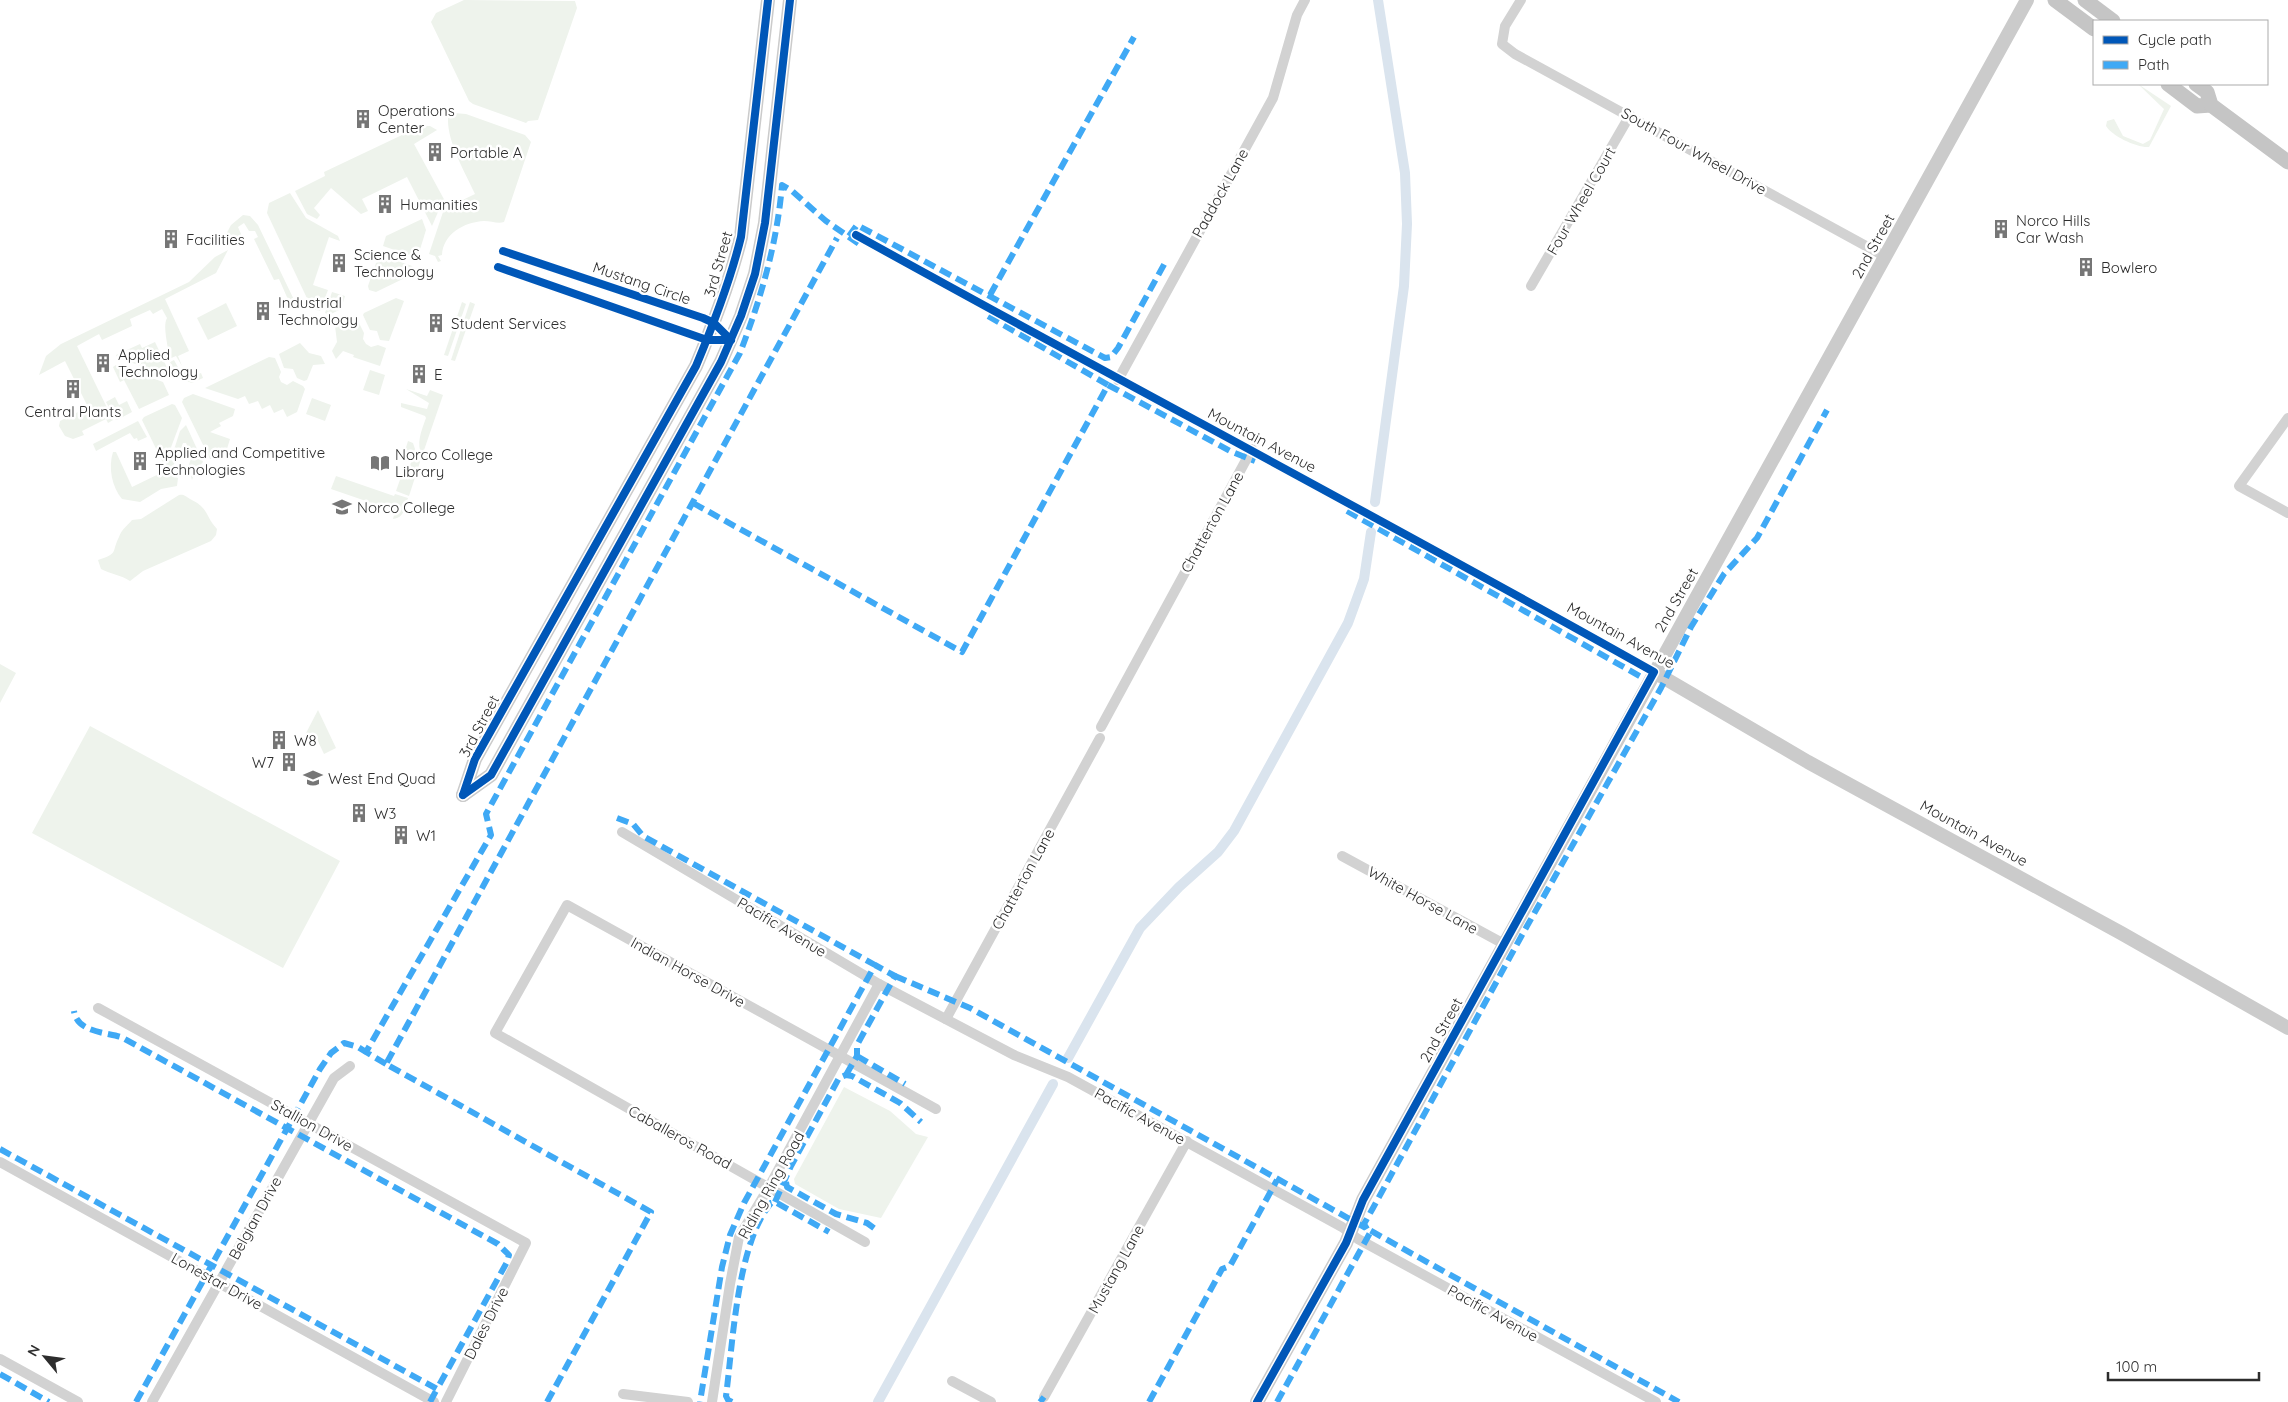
<svg xmlns="http://www.w3.org/2000/svg" width="2288" height="1402" viewBox="0 0 2288 1402" font-family="Quicksand,sans-serif">
	<style>
		.green { fill: #eef3ec }
		.lines { fill: none; stroke-linecap: round; stroke-linejoin: round }
		.canal { stroke: #dae4ee; stroke-width: 10 }
		.street { stroke: #d2d2d2; stroke-width: 10 }
		.secondary { stroke: #cbcbcb; stroke-width: 14 }
		.primary { stroke: #c5c5c5; stroke-width: 15 }
		.quiet { stroke: #3fa9f5; stroke-width: 6; stroke-dasharray: 12 6; stroke-linecap: butt }
		.cycleway-casing { stroke: #fff; stroke-width: 11 }
		.cycleway { stroke: #0057b8; stroke-width: 8 }
		.labels { text-anchor: middle; dominant-baseline: central; stroke-width: 5; stroke-linejoin: round; paint-order: stroke }
		.poi-label { font-size: 15px; fill: #2d2d2d; stroke: #fff; text-anchor: start }
		.street-label { font-size: 15px; fill: #2d2d2d; stroke: #fff }
	</style>
	<rect width="100%" height="100%" fill="#fff"/>
	<g class="green">
		<polygon points="464,0 575,1 577,8 538,120 528,121 526,123 473,104 469,101 431,22 436,13"/>
		<path d="M2138,84L2171,106L2149,147C2137,148 2112,136 2106,126L2107,121L2114,119L2123,136L2143,144L2150,140L2164,109Z"/>
		<path d="M454,113L466,114L525,135L531,142L504,222C498,224 491,221 484,221C464,222 443,234 442,255L438,256L441,261L438,262L435,256L429,254L444,209L475,194C465,172 447,142 448,118Z"/>
		<polygon points="421,126 430,126 437,130 414,144 446,203 441,205 432,226 407,177 362,199 368,211 361,214 331,188 314,208 320,215 317,219 307,214 295,191 325,176 324,172"/>
		<polygon points="290,193 306,218 338,236 340,241 329,237 313,285 328,290 320,311 312,309 267,213 269,203"/>
		<polygon points="243,215 250,216 258,225 298,308 297,310 295,306 290,304 279,279 274,280 254,239 258,237 255,231 249,231 244,223 238,227 241,234 239,238 220,246 231,225"/>
		<polygon points="422,219 426,230 418,256 415,257 383,246 386,236"/>
		<path d="M228,250L216,273L165,299L189,351L178,356L182,366L176,356L169,359C169,347 162,327 167,318L162,309L153,314L150,310L130,319L132,326L102,340L99,334L77,346L113,420L108,423L106,419L82,431L84,435L73,439L65,436L59,426L60,421L88,407L65,361L39,375L46,356L61,344L189,282L215,257Z"/>
		<polygon points="387,257 412,266 413,268 411,275 376,292 369,290 368,286 376,263"/>
		<polygon points="332,292 345,296 341,309 329,315 325,313"/>
		<polygon points="396,298 404,301 389,341 380,340 377,331 370,330 363,315 364,313"/>
		<polygon points="462,302 466,304 448,356 444,355"/>
		<polygon points="470,302 475,304 455,361 451,360"/>
		<polygon points="226,303 237,326 208,340 197,318"/>
		<polygon points="353,317 357,319 364,333 363,339 366,344 371,347 378,345 386,348 380,366 353,357 354,355 343,351 336,359 332,351 337,342 335,326"/>
		<polygon points="155,342 171,376 118,358 116,355 140,344 142,348"/>
		<polygon points="300,343 309,353 321,356 325,364 313,365 307,380 304,381 297,378 293,369 284,368 279,354"/>
		<polygon points="269,357 275,358 281,372 279,377 281,382 287,385 293,381 303,386 305,389 297,412 287,417 283,409 274,413 270,405 262,409 258,401 249,404 245,396 238,399 205,388"/>
		<polygon points="174,360 180,371 187,368 192,377 201,373 203,378 192,383 178,378 170,362"/>
		<polygon points="116,365 163,382 169,395 139,409 124,380 120,382 113,367"/>
		<polygon points="370,370 385,375 379,395 363,390"/>
		<path d="M406,389L427,396L430,390L443,395L422,456C416,443 421,432 426,418L425,416L401,407V403L427,409L429,403Z"/>
		<polygon points="193,394 235,409 233,416 219,423 221,426 210,432 230,439 226,452 232,454 231,459 210,459 182,402 184,398"/>
		<polygon points="115,397 119,405 127,401 132,412 117,420 115,419 106,402"/>
		<polygon points="312,398 331,405 325,421 306,414"/>
		<polygon points="172,404 175,405 182,418 167,458 175,462 171,470 165,467 142,420 144,417"/>
		<polygon points="138,421 147,437 138,441 137,438 134,439 130,433 96,451 93,444"/>
		<polygon points="186,425 203,462 195,471 192,480 188,467 192,456 186,443 183,443 177,459 172,456 180,431"/>
		<polygon points="408,441 413,443 415,449 413,455 417,457 420,462 409,496 396,491 402,474 406,476 413,457 404,454"/>
		<path d="M116,452L132,487L163,472L178,478L177,486L161,489L140,502L122,499C112,487 108,468 113,452Z"/>
		<path d="M336,476L394,496L395,494L408,498C405,508 404,518 393,519L395,511L331,489Z"/>
		<path d="M179,495C184,494 185,496 190,499C209,508 205,516 217,529L216,535L211,541L143,571L130,581C121,575 111,574 101,569L98,560C119,553 111,553 119,537C121,530 128,525 132,520L141,519Z"/>
		<polygon points="0,664 16,673 0,703"/>
		<polygon points="318,710 336,748 324,754 316,737 306,741 304,737"/>
		<polygon points="90,726 340,861 283,968 32,833"/>
		<polygon points="844,1087 890,1111 916,1134 928,1137 881,1218 839,1209 795,1184 794,1179"/>
	</g>
	<g class="lines">
		<g class="canal">
			<polyline points="1375,502 1404,286 1407,224 1405,173 1378,0"/>
			<polyline points="1068,1058 1140,928 1179,887 1218,852 1234,831 1348,623 1364,579 1371,532"/>
			<polyline points="878,1402 1053,1084"/>
		</g>
		<g class="street">
			<polyline points="1521,0 1505,26 1502,44 1515,54 1886,257"/>
			<path d="M856,235C1121,382 1390,523 1654,672"/>
			<polyline points="503,251 703,318 714,323 731,340"/>
			<polyline points="498,267 707,340 731,340"/>
			<polyline points="1531,286 1630,115"/>
			<polyline points="1118,380 1273,98 1297,15 1305,0"/>
			<polyline points="2288,418 2239,486 2288,513"/>
			<polyline points="1101,727 1252,449"/>
			<polyline points="622,832 879,984 1014,1055 1068,1077 1342,1227 1358,1239 1656,1402"/>
			<polyline points="1342,856 1504,944"/>
			<polyline points="98,1008 526,1243 446,1402"/>
			<polyline points="946,1019 1100,738"/>
			<polyline points="0,1162 434,1402"/>
			<polyline points="865,1242 495,1033 567,905 936,1109"/>
			<polyline points="0,1359 78,1402"/>
			<polyline points="952,1381 991,1402"/>
			<polyline points="623,1394 688,1402"/>
			<polyline points="1044,1397 1187,1141"/>
			<polyline points="152,1402 334,1078 350,1066"/>
			<polyline points="712,1402 730,1284 739,1237 769,1187 879,984"/>
		</g>
		<g class="secondary">
			<polyline points="1654,672 1808,762 2121,933 2288,1028"/>
			<polyline points="463,795 491,775 721,362 741,316 755,274 765,223 790,0"/>
			<path d="M463,795L475,759L696,366C714,323 730,282 741,237L768,0"/>
			<polyline points="1257,1402 1346,1243 1363,1200 2027,0"/>
		</g>
		<g class="primary">
			<polyline points="2055,0 2094,29"/>
			<polyline points="2085,0 2113,21"/>
			<polyline points="2168,84 2197,106 2211,105"/>
			<polyline points="2196,84 2207,92 2211,105 2288,162"/>
		</g>
		<g class="quiet">
			<polyline points="849,236 857,225 1105,358 1111,357 1118,348 1166,261"/>
			<polyline points="990,295 1134,37"/>
			<polyline points="1108,385 1230,451 1255,461"/>
			<polyline points="693,503 962,652 1108,385 988,316"/>
			<polyline points="1347,511 1652,683"/>
			<polyline points="617,818 633,824 643,836 875,965 744,1203 730,1235 722,1267 700,1402"/>
			<polyline points="895,976 970,1008 1679,1402"/>
			<polyline points="857,1056 905,1084"/>
			<path d="M386,1064L366,1052L491,835L486,814L740,353C761,298 777,244 782,185L792,191L826,221L859,244"/>
			<polyline points="846,1075 857,1056 857,1045 895,976 875,965"/>
			<path d="M0,1149L437,1389L507,1262L509,1255L498,1244L121,1037C104,1032 77,1032 74,1011"/>
			<polyline points="786,1182 787,1187 836,1214 867,1223 878,1231"/>
			<polyline points="775,1202 791,1166 839,1078 846,1075 852,1076 900,1103 921,1122"/>
			<polyline points="1367,1229 1364,1224 1373,1208 1522,935 1661,688 1691,627 1724,574 1757,538 1827,410"/>
			<polyline points="0,1374 49,1402"/>
			<polyline points="136,1402 320,1069 331,1053 344,1043 358,1047 366,1052"/>
			<polyline points="430,1402 437,1389"/>
			<polyline points="547,1402 651,1212 386,1064 837,238"/>
			<path d="M732,1402L728,1400L726,1396C733,1342 737,1244 771,1203L775,1202L829,1232"/>
			<polyline points="1040,1402 1044,1397"/>
			<polyline points="1149,1402 1222,1269 1230,1266 1277,1180"/>
			<polyline points="1277,1402 1371,1231"/>
		</g>
		<g class="cycleway-casing">
			<g id="cycleway">
				<path d="M856,235C1121,382 1390,523 1654,672L1363,1200L1346,1243L1257,1402"/>
				<polyline points="503,251 703,318 714,323 731,340"/>
				<polyline points="498,267 707,340 731,340"/>
				<polyline points="463,795 491,775 721,362 741,316 755,274 765,223 790,0"/>
				<path d="M463,795L475,759L696,366C714,323 730,282 741,237L768,0"/>
			</g>
		</g>
		<use href="#cycleway" class="cycleway"/>
	</g>
	<defs>
		<g id="building-bare" transform="scale(1.5)"><path d="M-4-6H4V6H1V3H-1V6H-4ZM-2.5-4.3h1.7v1.8h-1.7ZM.8-4.3h1.7v1.8H.8ZM-2.5-1h1.7V.8h-1.7ZM.8-1h1.7V.8H.8Z" fill="#767676" stroke="#fff" stroke-width="2.5" paint-order="stroke"/></g>
		<g id="library-bare" transform="scale(1.5)"><path d="M-6-4Q-3-5.5-.7-3.5V5Q-3 3-6 4ZM6-4Q3-5.5 .7-3.5V5Q3 3 6 4Z" fill="#767676" stroke="#fff" stroke-width="2.5" paint-order="stroke"/></g>
		<g id="university-bare" transform="scale(1.5)"><path d="M0-5L7-2L0 1L-7-2ZM-4 1L0 2.5L4 1V4Q0 6-4 4Z" fill="#767676" stroke="#fff" stroke-width="2.5" paint-order="stroke"/></g>
		<g id="school-bare" transform="scale(1.5)"><path d="M0-5L7-2L0 1L-7-2ZM-4 1L0 2.5L4 1V4Q0 6-4 4Z" fill="#767676" stroke="#fff" stroke-width="2.5" paint-order="stroke"/></g>
	</defs>
	<g fill-rule="evenodd">
		<use href="#building-bare" x="363" y="119"/>
		<use href="#building-bare" x="435" y="152"/>
		<use href="#building-bare" x="385" y="204"/>
		<use href="#building-bare" x="2001" y="229"/>
		<use href="#building-bare" x="171" y="239"/>
		<use href="#building-bare" x="339" y="263"/>
		<use href="#building-bare" x="2086" y="267"/>
		<use href="#building-bare" x="263" y="311"/>
		<use href="#building-bare" x="436" y="323"/>
		<use href="#building-bare" x="103" y="363"/>
		<use href="#building-bare" x="419" y="374"/>
		<use href="#building-bare" x="73" y="389"/>
		<use href="#building-bare" x="140" y="461"/>
		<use href="#library-bare" x="380" y="463"/>
		<use href="#university-bare" x="342" y="507"/>
		<use href="#building-bare" x="279" y="740"/>
		<use href="#building-bare" x="289" y="762"/>
		<use href="#school-bare" x="313" y="778"/>
		<use href="#building-bare" x="359" y="813"/>
		<use href="#building-bare" x="401" y="835"/>
	</g>
	<g class="labels">
		<g class="poi-label">
			<text x="378" y="110">Operations<tspan x="378" dy="17">Center</tspan></text>
			<text x="450" y="152">Portable A</text>
			<text x="400" y="204">Humanities</text>
			<text x="2016" y="220">Norco Hills<tspan x="2016" dy="17">Car Wash</tspan></text>
			<text x="186" y="239">Facilities</text>
			<text x="354" y="254">Science &amp;<tspan x="354" dy="17">Technology</tspan></text>
			<text x="2101" y="267">Bowlero</text>
			<text x="278" y="302">Industrial<tspan x="278" dy="17">Technology</tspan></text>
			<text x="451" y="323">Student Services</text>
			<text x="118" y="354">Applied<tspan x="118" dy="17">Technology</tspan></text>
			<text x="434" y="374">E</text>
			<text x="73" y="411" text-anchor="middle">Central Plants</text>
			<text x="155" y="452">Applied and Competitive<tspan x="155" dy="17">Technologies</tspan></text>
			<text x="395" y="454">Norco College<tspan x="395" dy="17">Library</tspan></text>
			<text x="357" y="507">Norco College</text>
			<text x="294" y="740">W8</text>
			<text x="274" y="762" text-anchor="end">W7</text>
			<text x="328" y="778">West End Quad</text>
			<text x="374" y="813">W3</text>
			<text x="416" y="835">W1</text>
		</g>
		<g class="street-label">
			<text transform="translate(1694 151) rotate(29)">South Four Wheel Drive</text>
			<text transform="translate(1220 193) rotate(-61)">Paddock Lane</text>
			<text transform="translate(1581 201) rotate(-60)">Four Wheel Court</text>
			<text transform="translate(1873 246) rotate(-61)">2nd Street</text>
			<text transform="translate(718 264) rotate(-74)">3rd Street</text>
			<text transform="translate(642 283) rotate(19)">Mustang Circle</text>
			<text transform="translate(1262 440) rotate(28)">Mountain Avenue</text>
			<text transform="translate(1212 522) rotate(-61)">Chatterton Lane</text>
			<text transform="translate(1676 600) rotate(-60)">2nd Street</text>
			<text transform="translate(1621 635) rotate(29)">Mountain Avenue</text>
			<text transform="translate(479 726) rotate(-62)">3rd Street</text>
			<text transform="translate(1974 833) rotate(29)">Mountain Avenue</text>
			<text transform="translate(1023 879) rotate(-61)">Chatterton Lane</text>
			<text transform="translate(1423 900) rotate(29)">White Horse Lane</text>
			<text transform="translate(782 927) rotate(31)">Pacific Avenue</text>
			<text transform="translate(688 972) rotate(29)">Indian Horse Drive</text>
			<text transform="translate(1441 1030) rotate(-61)">2nd Street</text>
			<text transform="translate(1140 1116) rotate(29)">Pacific Avenue</text>
			<text transform="translate(312 1125) rotate(29)">Stallion Drive</text>
			<text transform="translate(680 1137) rotate(29)">Caballeros Road</text>
			<text transform="translate(771 1185) rotate(-61)">Riding Ring Road</text>
			<text transform="translate(255 1218) rotate(-61)">Belgian Drive</text>
			<text transform="translate(1116 1269) rotate(-61)">Mustang Lane</text>
			<text transform="translate(217 1281) rotate(29)">Lonestar Drive</text>
			<text transform="translate(1493 1313) rotate(29)">Pacific Avenue</text>
			<text transform="translate(486 1323) rotate(-63)">Dales Drive</text>
		</g>
	</g>
	<rect x="2093" y="20" width="175" height="65" fill="#ffffff" stroke="#ababab"/>
	<rect x="2103" y="36" width="25" height="8" fill="#0057b8" stroke="#ababab"/>
	<text x="2138" y="45" font-size="15" fill="#2d2d2d">Cycle path</text>
	<rect x="2103" y="61" width="25" height="8" fill="#3fa9f5" stroke="#ababab"/>
	<text x="2138" y="70" font-size="15" fill="#2d2d2d">Path</text>
	<g transform="translate(45 1357) rotate(299)" stroke="#ffffff" stroke-width="4" paint-order="stroke">
	<path d="M0-4L9 19L0 12L-9 19Z" fill="#2d2d2d"/>
	<text y="-8" font-size="14" font-weight="bold" text-anchor="middle" fill="#2d2d2d">N</text>
	</g>
	<path d="M2108 1372v8h151v-8" fill="none" stroke="#2d2d2d" stroke-width="2.5"/>
	<text x="2116" y="1372" font-size="15" fill="#2d2d2d" stroke="#ffffff" stroke-width="4" paint-order="stroke">100 m</text>
</svg>
